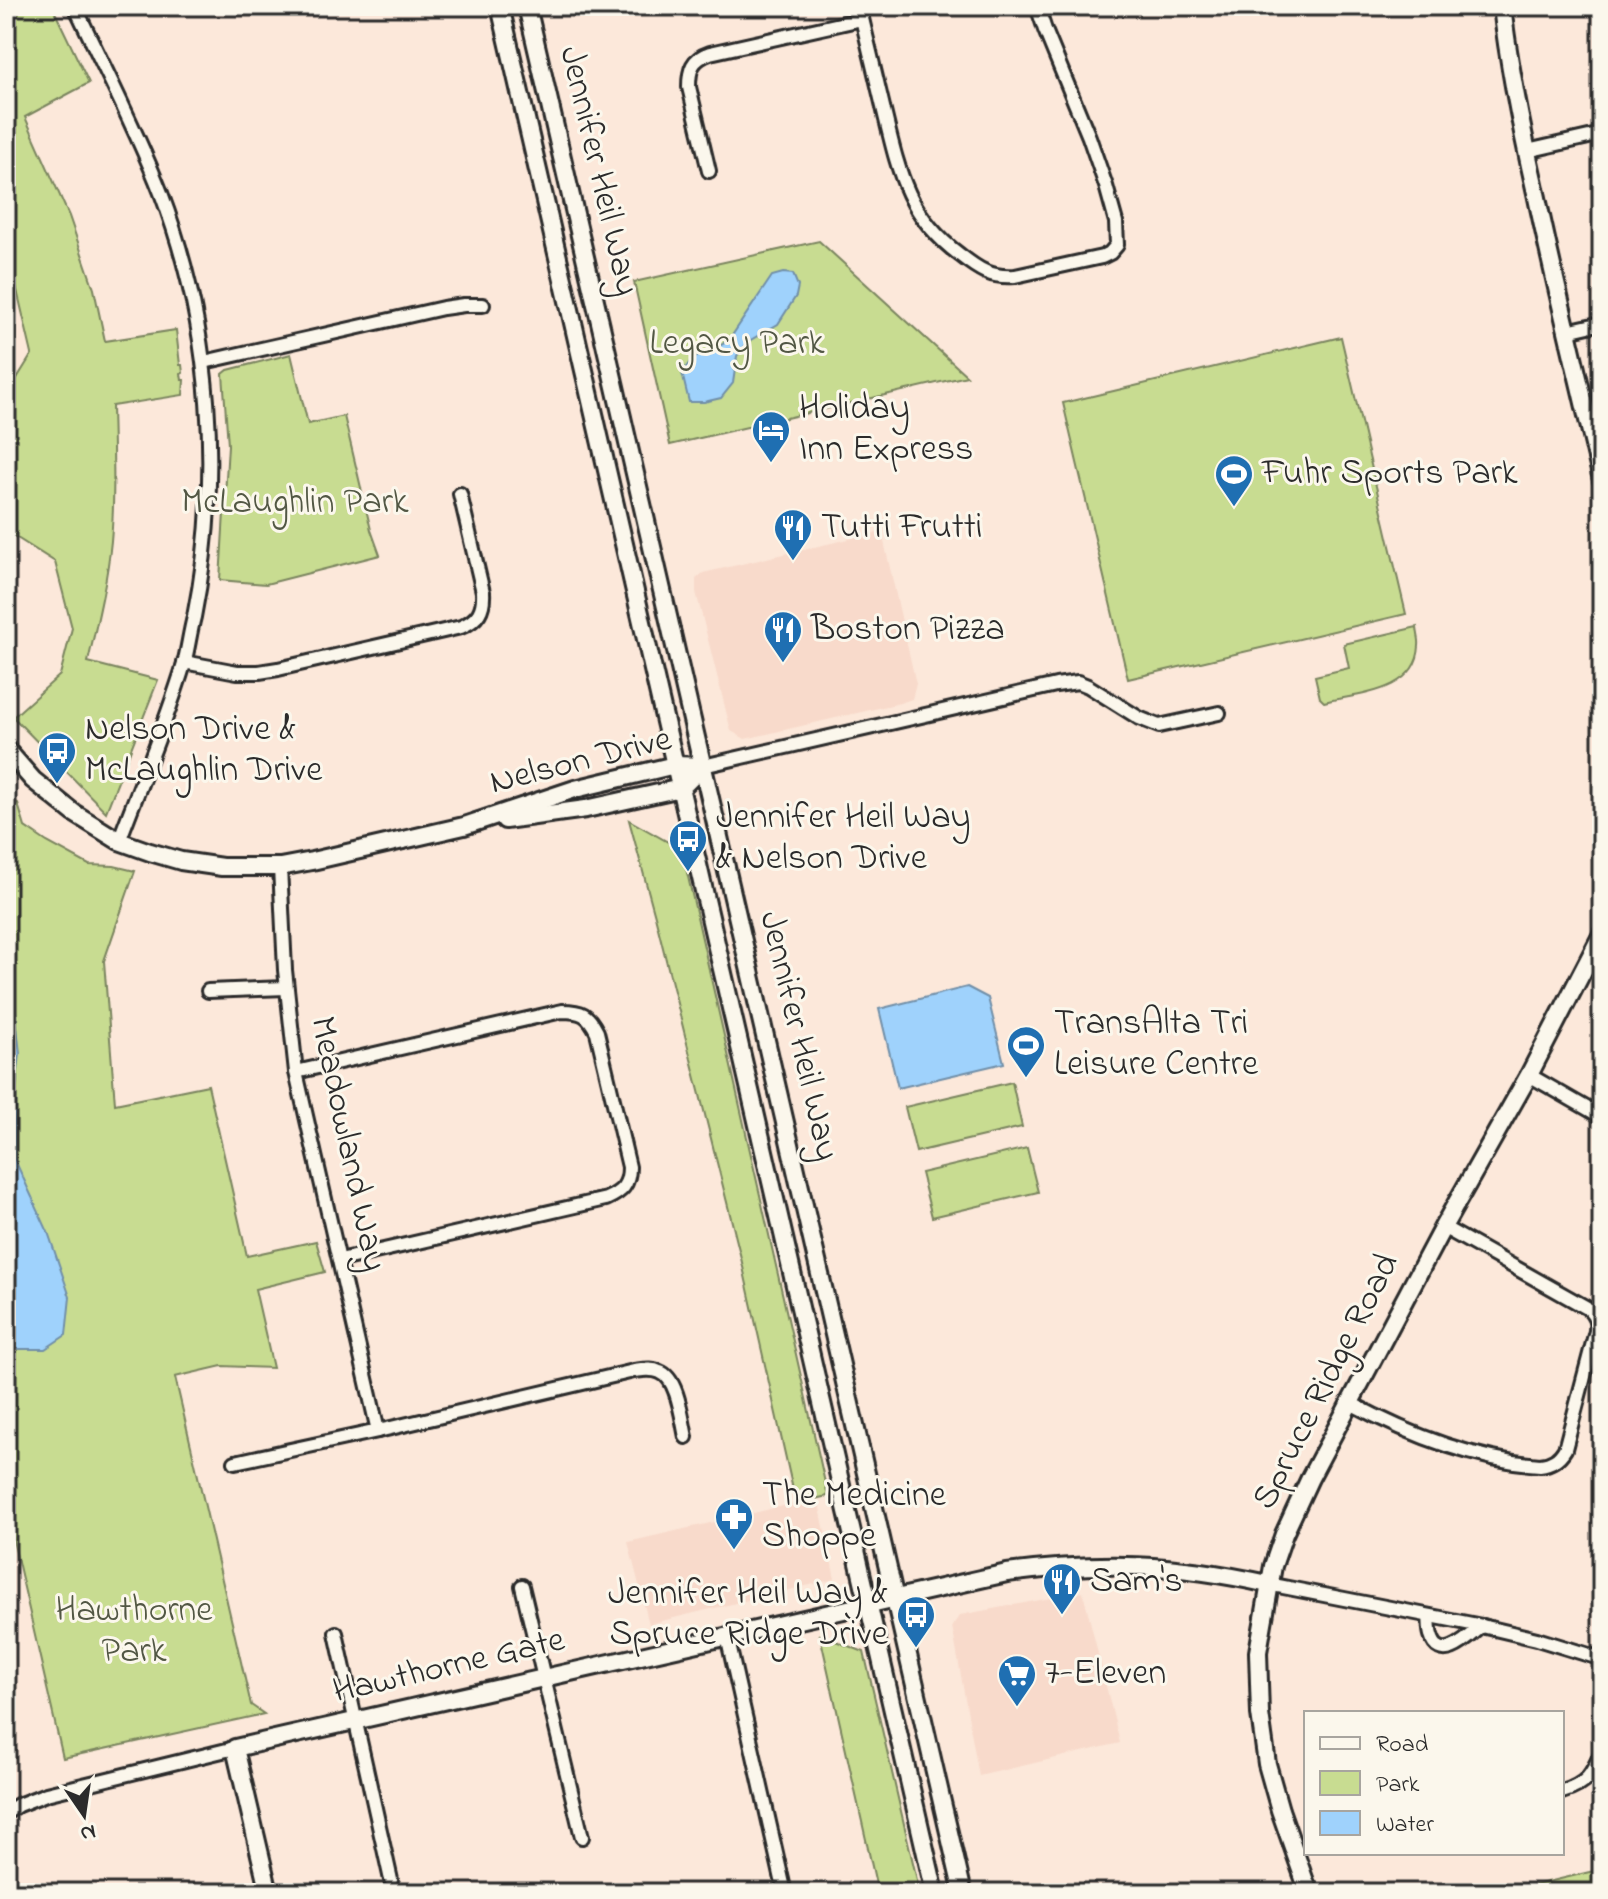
<svg xmlns="http://www.w3.org/2000/svg" width="1608" height="1899" viewBox="0 0 1608 1899" font-family="'Indie Flower',sans-serif">
	<style>
		.built { fill: #f8dacb }
		.green { fill: #c8dc91; stroke: #7a845e; stroke-width: 2 }
		.water { fill: #9fd2fc; stroke: #718fa8; stroke-width: 2 }
		.lines { fill: none; stroke-linecap: round; stroke-linejoin: round }
		.street-casing { stroke: #2b2b2b; stroke-width: 18 }
		.secondary-casing { stroke: #2b2b2b; stroke-width: 22 }
		.street { stroke: #fbf7ec; stroke-width: 12 }
		.secondary { stroke: #fbf7ec; stroke-width: 16 }
		.labels { text-anchor: middle; dominant-baseline: central; stroke-width: 6; stroke-linejoin: round; paint-order: stroke }
		.street-label { font-size: 36px; fill: #2b2b2b; stroke: #fbf7ec }
		.park-label { font-size: 36px; fill: #525744; stroke: #fbf7ec }
		.poi-label { font-size: 36px; fill: #2b2b2b; stroke: #fbf7ec; text-anchor: start }
	</style>
	<rect width="100%" height="100%" fill="#fce8da"/>
	<filter id="ink" filterUnits="userSpaceOnUse"><feTurbulence type="fractalNoise" baseFrequency=".0125" numOctaves="2"/><feDisplacementMap in="SourceGraphic" scale="16" xChannelSelector="R" yChannelSelector="G"/><feConvolveMatrix kernelMatrix="1 2 1 2 8 2 1 2 1" color-interpolation-filters="sRGB"/></filter>
	<g filter="url(#ink)">
		<g class="built">
			<polygon points="879,532 883,537 916,684 912,699 900,703 745,739 731,731 696,592 696,579 703,573"/>
			<polygon points="818,1498 835,1579 649,1624 628,1542"/>
			<polygon points="1083,1592 1120,1743 979,1776 952,1626 960,1615"/>
		</g>
		<g class="green">
			<path d="M6,6H52L89,83L25,117L69,216L94,289L105,341L176,330L180,365H182L183,373L181,374L182,380H184L183,395L112,406C113,451 115,496 111,541C107,582 97,622 88,662L158,680L106,812L13,717L60,675L72,628L55,562L6,531V396L32,354L13,273L6,269Z"/>
			<polygon points="819,241 967,376 670,445 634,282"/>
			<polygon points="1341,337 1406,614 1128,679 1063,403"/>
			<polygon points="291,354 308,424 344,416 371,530 380,555 266,584 220,580 228,445 223,374 228,370"/>
			<path d="M1417,627C1417,633 1420,640 1419,646C1417,692 1358,694 1324,702L1320,698L1315,676L1349,668L1344,644Z"/>
			<polygon points="6,792 18,804 25,827 47,842 89,865 114,866 135,871 104,961 115,1104 208,1085 247,1256 316,1241 325,1272 255,1289 273,1368 222,1366 175,1377 251,1705 264,1714 63,1758 6,1509"/>
			<polygon points="629,820 682,850 828,1496 796,1503 741,1258 655,916"/>
			<polygon points="1012,1082 1022,1127 916,1152 905,1107"/>
			<polygon points="1027,1148 1038,1192 932,1217 921,1173"/>
			<polygon points="820,1635 864,1652 920,1893 878,1893"/>
			<polygon points="1602,1869 1602,1893 1502,1893"/>
		</g>
		<g class="water">
			<polygon points="783,273 793,274 798,286 796,296 778,324 749,341 737,356 733,383 721,398 704,402 689,402 682,373 692,359 723,344 733,334 772,276"/>
			<polygon points="967,987 988,998 1004,1063 898,1088 879,1009"/>
			<polygon points="6,994 14,998 20,1054 16,1088 14,1158 48,1232 70,1297 66,1335 45,1349 6,1349"/>
		</g>
		<g class="lines">
			<g class="street-casing">
				<g id="street">
					<path d="M75,6C104,68 136,129 161,193C212,327 222,477 194,617C190,632 188,649 184,664C166,724 141,782 119,841"/>
					<path d="M859,6C867,40 875,74 883,107C898,169 906,215 960,255C979,270 991,278 1015,276L1102,257L1110,253L1117,245L1116,222L1106,186L1089,137L1045,30L1037,6"/>
					<polyline points="1527,151 1602,134"/>
					<path d="M709,171L689,87C689,69 692,59 710,53L862,19"/>
					<polyline points="1567,331 1602,323"/>
					<polyline points="204,362 443,308 464,305 483,305"/>
					<path d="M184,662L237,672H259L278,669L461,627C478,620 484,610 483,592L460,494"/>
					<polyline points="703,766 1056,685 1078,682 1088,686 1139,718 1159,726 1219,713"/>
					<polyline points="280,867 285,970 296,1072 378,1431"/>
					<polyline points="208,991 286,988"/>
					<path d="M296,1072L562,1011C582,1011 588,1014 597,1032L629,1167C629,1185 622,1192 606,1199L340,1260"/>
					<polyline points="1529,1075 1602,1117"/>
					<path d="M1350,1403C1408,1434 1474,1460 1540,1465C1552,1464 1559,1459 1565,1449L1596,1331C1597,1321 1596,1316 1589,1309L1443,1227"/>
					<path d="M235,1462L378,1431L634,1371C643,1370 652,1368 660,1372C678,1378 682,1420 686,1437"/>
					<polyline points="1268,1584 1482,1626 1537,1639 1602,1659"/>
					<polyline points="522,1586 582,1837"/>
					<path d="M1429,1616C1430,1622 1429,1629 1431,1635C1440,1667 1470,1636 1482,1626"/>
					<polyline points="336,1633 391,1880"/>
					<polyline points="727,1636 785,1893"/>
					<path d="M1562,1792C1588,1784 1592,1774 1602,1751"/>
					<polyline points="6,1813 18,1805 46,1794 235,1748"/>
				</g>
			</g>
			<g class="secondary-casing">
				<g id="secondary">
					<polyline points="500,6 935,1893"/>
					<polyline points="527,6 963,1893"/>
					<path d="M1502,6C1509,69 1522,131 1536,193C1556,289 1580,384 1602,480"/>
					<polyline points="6,749 33,780 74,813 119,841 150,852 181,861 222,867 280,867 312,861 464,826 575,789 675,765 703,766"/>
					<polyline points="505,820 586,809 681,788 703,766"/>
					<path d="M269,1893L235,1748L1007,1573C1101,1561 1175,1563 1268,1584"/>
					<polyline points="1309,1893 1280,1810 1267,1764 1260,1714 1258,1652 1273,1566 1284,1534 1310,1478 1443,1227 1529,1075 1602,934"/>
				</g>
			</g>
			<use href="#street" class="street"/>
			<use href="#secondary" class="secondary"/>
		</g>
	</g>
	<defs>
		<g id="hotel-pin" transform="scale(2)"><path d="M0 17L-7.5 6A9.5 9.5 0 1 1 7.5 6Z" fill="#1f6fb2" stroke="#fbf7ec"/><path d="M-6-4.5h1.5V1H6V5H4.5V3h-9V5H-6ZM-4 0a1.8 1.8 0 1 1 3.6 0ZM.5 0V-2.5h3Q6-2.5 6 0Z" fill="#fff"/></g>
		<g id="stadium-pin" transform="scale(2)"><path d="M0 17L-7.5 6A9.5 9.5 0 1 1 7.5 6Z" fill="#1f6fb2" stroke="#fbf7ec"/><path d="M0-5a6.5 5 0 1 0 0 10a6.5 5 0 1 0 0-10ZM-3.5-1.8h7v3.6h-7Z" fill="#fff"/></g>
		<g id="restaurant-pin" transform="scale(2)"><path d="M0 17L-7.5 6A9.5 9.5 0 1 1 7.5 6Z" fill="#1f6fb2" stroke="#fbf7ec"/><path d="M-5-6h1v4h1v-4h1v4h1v-4h1v5L-1.5 .5V6h-2V.5L-5-1ZM5-6V6H3V1.5H1.5Q1.5-4 5-6Z" fill="#fff"/></g>
		<g id="bus-pin" transform="scale(2)"><path d="M0 17L-7.5 6A9.5 9.5 0 1 1 7.5 6Z" fill="#1f6fb2" stroke="#fbf7ec"/><path d="M-5-6H5V4H4V6H2V4H-2V6H-4V4H-5ZM-3.5-4V0h7V-4ZM-3.5 1.2v1.5H-2V1.2ZM2 1.2v1.5H3.5V1.2Z" fill="#fff"/></g>
		<g id="pharmacy-pin" transform="scale(2)"><path d="M0 17L-7.5 6A9.5 9.5 0 1 1 7.5 6Z" fill="#1f6fb2" stroke="#fbf7ec"/><path d="M-2-6h4v4h4v4h-4v4h-4v-4h-4v-4h4Z" fill="#fff"/></g>
		<g id="supermarket-pin" transform="scale(2)"><path d="M0 17L-7.5 6A9.5 9.5 0 1 1 7.5 6Z" fill="#1f6fb2" stroke="#fbf7ec"/><path d="M-6-5.5h2.5l.6 2H6L4.5 2H-2.5L-4.4-4H-6ZM-1.5 3.2a1.3 1.3 0 1 0 .1 0ZM3 3.2a1.3 1.3 0 1 0 .1 0Z" fill="#fff"/></g>
	</defs>
	<g fill-rule="evenodd">
		<use href="#hotel-pin" x="771" y="430"/>
		<use href="#stadium-pin" x="1234" y="474"/>
		<use href="#restaurant-pin" x="793" y="528"/>
		<use href="#restaurant-pin" x="783" y="630"/>
		<use href="#bus-pin" x="57" y="751"/>
		<use href="#bus-pin" x="688" y="839"/>
		<use href="#stadium-pin" x="1026" y="1045"/>
		<use href="#pharmacy-pin" x="734" y="1517"/>
		<use href="#restaurant-pin" x="1062" y="1582"/>
		<use href="#bus-pin" x="916" y="1615"/>
		<use href="#supermarket-pin" x="1017" y="1674"/>
	</g>
	<g class="labels">
		<g class="street-label">
			<text transform="translate(598 171) rotate(77)">Jennifer Heil Way</text>
			<text transform="translate(581 762) rotate(-14)">Nelson Drive</text>
			<text transform="translate(798 1036) rotate(77)">Jennifer Heil Way</text>
			<text transform="translate(347 1144) rotate(78)">Meadowland Way</text>
			<text transform="translate(1327 1382) rotate(-63)">Spruce Ridge Road</text>
			<text transform="translate(449 1667) rotate(-13)">Hawthorne Gate</text>
		</g>
		<g class="park-label">
			<text x="737" y="344">Legacy Park</text>
			<text x="295" y="503">McLaughlin Park</text>
			<text x="134" y="1611">Hawthorne<tspan x="134" dy="41">Park</tspan></text>
		</g>
		<g class="poi-label">
			<text x="799" y="409">Holiday<tspan x="799" dy="41">Inn Express</tspan></text>
			<text x="1262" y="474">Fuhr Sports Park</text>
			<text x="821" y="528">Tutti Frutti</text>
			<text x="811" y="630">Boston Pizza</text>
			<text x="85" y="730">Nelson Drive &amp;<tspan x="85" dy="41">McLaughlin Drive</tspan></text>
			<text x="716" y="818">Jennifer Heil Way<tspan x="716" dy="41">&amp; Nelson Drive</tspan></text>
			<text x="1054" y="1024">TransAlta Tri<tspan x="1054" dy="41">Leisure Centre</tspan></text>
			<text x="762" y="1496">The Medicine<tspan x="762" dy="41">Shoppe</tspan></text>
			<text x="1090" y="1582">Sam's</text>
			<text x="888" y="1594" text-anchor="end">Jennifer Heil Way &amp;<tspan x="888" dy="41">Spruce Ridge Drive</tspan></text>
			<text x="1045" y="1674">7-Eleven</text>
		</g>
	</g>
	<rect width="1608" height="1899" fill="none" stroke="#fbf7ec" stroke-width="32"/>
	<rect x="16" y="16" width="1576" height="1867" fill="none" stroke="#2b2b2b" stroke-width="3" filter="url(#ink)"/>
	<rect x="1304" y="1711" width="260" height="144" fill="#fbf7ec" stroke="#a8a59f" stroke-width="2"/>
	<rect x="1320" y="1737" width="40" height="12" fill="#fbf7ec" stroke="#a8a59f" stroke-width="2"/>
	<text x="1376" y="1751" font-size="24" fill="#2b2b2b">Road</text>
	<rect x="1320" y="1771" width="40" height="24" fill="#c8dc91" stroke="#a8a59f" stroke-width="2"/>
	<text x="1376" y="1791" font-size="24" fill="#2b2b2b">Park</text>
	<rect x="1320" y="1811" width="40" height="24" fill="#9fd2fc" stroke="#a8a59f" stroke-width="2"/>
	<text x="1376" y="1831" font-size="24" fill="#2b2b2b">Water</text>
	<g transform="translate(84 1815) rotate(167)" stroke="#fbf7ec" stroke-width="6" paint-order="stroke">
	<path d="M0-6L14 30L0 20L-14 30Z" fill="#2b2b2b"/>
	<text y="-12" font-size="22" font-weight="bold" text-anchor="middle" fill="#2b2b2b">N</text>
	</g>
</svg>
